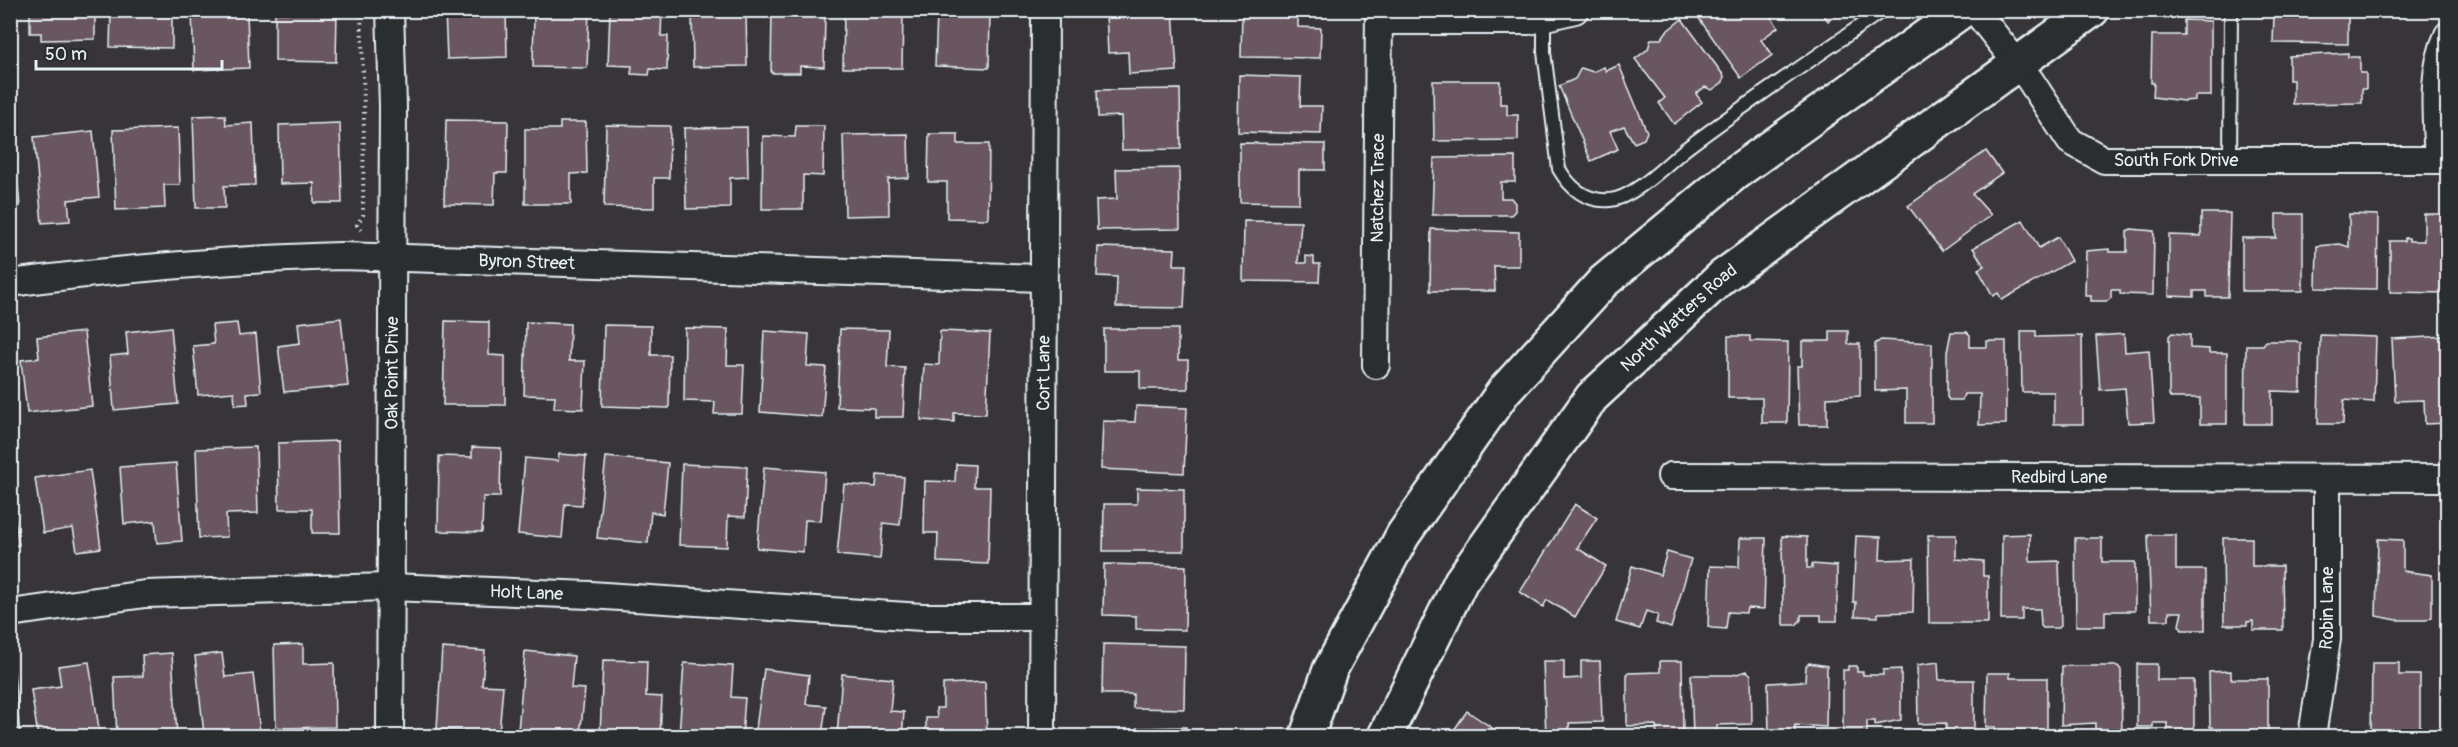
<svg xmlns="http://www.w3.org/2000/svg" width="2458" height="747" viewBox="0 0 2458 747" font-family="Pangolin,sans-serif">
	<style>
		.building { fill: #69575e; stroke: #e8f1f8; stroke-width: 1.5 }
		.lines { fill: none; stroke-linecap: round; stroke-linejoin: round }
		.service-casing { stroke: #e8f1f8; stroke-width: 16 }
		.minor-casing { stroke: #e8f1f8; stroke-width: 30 }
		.secondary-casing { stroke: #e8f1f8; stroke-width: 38 }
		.path { stroke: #e8f1f8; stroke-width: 4; stroke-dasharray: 1.5 4.5; stroke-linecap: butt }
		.service { stroke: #2a2d2e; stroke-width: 12 }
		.minor { stroke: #2a2d2e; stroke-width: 26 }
		.secondary { stroke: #2a2d2e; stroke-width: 33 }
		.labels { text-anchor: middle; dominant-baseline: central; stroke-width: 4.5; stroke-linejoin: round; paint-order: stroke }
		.street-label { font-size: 18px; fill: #e8f1f8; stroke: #2a2d2e }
	</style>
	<rect width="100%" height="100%" fill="#373538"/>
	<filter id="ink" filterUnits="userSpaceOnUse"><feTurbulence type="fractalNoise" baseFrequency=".0167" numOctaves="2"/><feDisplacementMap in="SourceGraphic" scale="12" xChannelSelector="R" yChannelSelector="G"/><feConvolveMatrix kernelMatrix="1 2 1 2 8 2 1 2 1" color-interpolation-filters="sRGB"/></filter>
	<g filter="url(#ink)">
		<g class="building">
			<polygon points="30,10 95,10 95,39 41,40 41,33 30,33"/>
			<polygon points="111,10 172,10 172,48 110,47"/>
			<polygon points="192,10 217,10 217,15 247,14 249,68 194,70"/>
			<polygon points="295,10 337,10 336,62 275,61 275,13 295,13"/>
			<polygon points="445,10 506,11 507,57 447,59"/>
			<polygon points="564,10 589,10 587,68 533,67 534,13 564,13"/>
			<polygon points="610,10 662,10 661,36 668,36 667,70 650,69 649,75 631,74 632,66 608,65"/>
			<polygon points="746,10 747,66 693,67 692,12"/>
			<polygon points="772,10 825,12 824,67 800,66 800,73 771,73"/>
			<polygon points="844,10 903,10 902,68 843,68"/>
			<polygon points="967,10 990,10 989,68 935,66 937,13 967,14"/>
			<polygon points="1173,10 1177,71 1129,74 1128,52 1108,53 1106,14"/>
			<polygon points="1242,10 1298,10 1298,27 1321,28 1320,58 1241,57"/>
			<polygon points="1693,10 1766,10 1778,27 1761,40 1772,55 1741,78"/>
			<polygon points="1820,10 1842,10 1828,21"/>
			<polygon points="2295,10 2345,10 2348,14 2348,44 2273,43 2274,15 2294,15"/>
			<polygon points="1682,19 1724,76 1723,82 1712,90 1705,87 1696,94 1702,102 1674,124 1659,103 1665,98 1635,59 1648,49 1651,39 1661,39 1667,31"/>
			<polygon points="2184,20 2211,21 2211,96 2195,96 2195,100 2183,101 2153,97 2154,83 2151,83 2152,35 2184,35"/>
			<polygon points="2348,53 2348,57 2360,57 2360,73 2366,73 2366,89 2362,89 2362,103 2293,104 2293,80 2289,80 2289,56"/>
			<polygon points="1619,65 1647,132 1644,139 1634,143 1624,126 1610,131 1618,149 1591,161 1559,86 1575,79 1581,68 1593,72 1604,67 1606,71"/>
			<polygon points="1239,75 1301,77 1300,106 1322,106 1321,134 1238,132"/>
			<polygon points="1433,81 1500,81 1500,104 1507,104 1507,115 1518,115 1518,140 1434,141"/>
			<polygon points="1180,89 1181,149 1122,150 1121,116 1098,117 1097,90"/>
			<polygon points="225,115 226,125 253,123 255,185 224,186 225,208 196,208 193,116"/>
			<polygon points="446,120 508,121 507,173 495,173 494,205 444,204"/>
			<polygon points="560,122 586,122 587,173 571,174 571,204 525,204 525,129 560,129"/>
			<polygon points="340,123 342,203 314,203 314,183 280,184 279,125"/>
			<polygon points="606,125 670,126 669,178 654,178 654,208 604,207"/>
			<polygon points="796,126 824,126 823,176 803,175 803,209 762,209 763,136 795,137"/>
			<polygon points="747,127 748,177 730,178 730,208 686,209 684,128"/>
			<polygon points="178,128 180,185 164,185 165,208 116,210 113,130"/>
			<polygon points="93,131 99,197 68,200 70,221 42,223 34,137"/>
			<polygon points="908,134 909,178 888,179 889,215 845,216 843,135"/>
			<polygon points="929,134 958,134 958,144 989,144 988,219 947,218 947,182 928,182"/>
			<polygon points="1240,143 1325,144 1325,170 1299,170 1299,203 1240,202"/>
			<polygon points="10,144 14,144 20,206 10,207"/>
			<polygon points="1986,151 2002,173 1972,194 1991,215 1942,251 1908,206"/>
			<polygon points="1515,157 1515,182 1501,182 1501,198 1511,198 1515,203 1515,211 1511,215 1432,215 1434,158"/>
			<polygon points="1179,168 1180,229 1097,230 1096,200 1117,199 1116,169"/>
			<polygon points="2201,213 2230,213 2228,297 2207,297 2207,291 2194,291 2194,297 2169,296 2169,235 2201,236"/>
			<polygon points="2276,214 2303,214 2303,291 2242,291 2242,238 2276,238"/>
			<polygon points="2349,214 2378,215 2377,289 2316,288 2317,246 2340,244 2349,247"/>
			<polygon points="2424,214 2448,214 2448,293 2390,292 2390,241 2405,241 2405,238 2409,238 2409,241 2424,241"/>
			<polygon points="2023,220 2039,248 2058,237 2071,261 2002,300 1998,293 1993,296 1978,269 1984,266 1973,248"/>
			<polygon points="1244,221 1301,222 1298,263 1306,263 1306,256 1314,257 1314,264 1320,264 1319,282 1243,281"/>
			<polygon points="1431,229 1519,232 1519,266 1494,266 1495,291 1430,291"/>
			<polygon points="2131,229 2154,231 2153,295 2120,294 2120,290 2111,290 2111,298 2107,301 2091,301 2091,296 2085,296 2086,251 2109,249 2109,252 2127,252 2127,231"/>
			<polygon points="1098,247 1175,249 1174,265 1186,265 1184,308 1116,307 1117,277 1097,276"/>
			<polygon points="341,318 348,386 284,392 278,346 300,343 298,323"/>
			<polygon points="445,321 489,322 489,355 505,356 505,405 443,405"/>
			<polygon points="526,322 570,324 569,361 585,361 583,409 554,408 555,396 524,395"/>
			<polygon points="237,323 239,336 256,334 261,392 247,393 248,404 235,405 234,392 198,395 193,346 214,344 212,325"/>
			<polygon points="604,325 651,326 651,355 670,355 669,408 602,406"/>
			<polygon points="171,327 178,404 114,410 110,356 128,354 126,332"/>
			<polygon points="685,328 728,329 727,365 744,365 742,414 714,414 715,402 684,401"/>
			<polygon points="840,329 889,330 887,367 905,368 903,417 874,417 874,408 837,407"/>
			<polygon points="1104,329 1178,329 1178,360 1188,360 1188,389 1140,389 1140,371 1104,371"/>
			<polygon points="764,331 809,334 807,366 826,367 822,417 760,412"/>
			<polygon points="940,331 990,333 986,414 954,413 954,422 921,420 924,364 939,365"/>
			<polygon points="1830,331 1848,331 1848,344 1860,344 1860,396 1827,398 1827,425 1799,425 1797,366 1802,366 1802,341 1830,341"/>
			<polygon points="2021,331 2036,331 2036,337 2082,336 2083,424 2054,424 2054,392 2022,392"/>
			<polygon points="84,332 92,406 27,413 21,360 39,358 37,337"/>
			<polygon points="1951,332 1967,332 1970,335 1970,347 1987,347 1987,341 2006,341 2006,424 1979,425 1980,394 1964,394 1962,400 1949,400 1947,397 1947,352"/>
			<polygon points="2172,333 2190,335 2190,348 2209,349 2209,353 2227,353 2227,424 2200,424 2200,398 2171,398 2169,395 2169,336"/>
			<polygon points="2124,334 2125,352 2149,350 2154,422 2128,423 2125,388 2100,390 2096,336"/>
			<polygon points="2320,335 2376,337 2374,402 2344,400 2343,424 2318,424"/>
			<polygon points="1728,336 1750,336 1750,341 1788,342 1787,423 1762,423 1762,398 1728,398"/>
			<polygon points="2448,336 2448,423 2425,424 2424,400 2395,401 2392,339"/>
			<polygon points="1881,340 1932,343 1932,423 1906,423 1906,390 1875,391 1875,344"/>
			<polygon points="2266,341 2296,341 2301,344 2301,392 2272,391 2272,424 2245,424 2246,345 2263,345"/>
			<polygon points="1136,406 1187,408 1184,473 1101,469 1103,421 1135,422"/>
			<polygon points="338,441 340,533 312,533 312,509 279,509 278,443"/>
			<polygon points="256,447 258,513 226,514 227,537 199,538 196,449"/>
			<polygon points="472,447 501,448 500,497 483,497 482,532 438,531 439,456 472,457"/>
			<polygon points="559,454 586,456 582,505 565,504 562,538 518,534 525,458 558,461"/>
			<polygon points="606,457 668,463 663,514 651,512 648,543 597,538"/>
			<polygon points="176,463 182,541 157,543 155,521 124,524 120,467"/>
			<polygon points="682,464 747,467 745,517 728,516 727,547 679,545"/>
			<polygon points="956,464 975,465 974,487 990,487 988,564 937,562 938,533 924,533 925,481 955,482"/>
			<polygon points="764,467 825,472 821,521 805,520 803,552 757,548"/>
			<polygon points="90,470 101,548 77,551 73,528 43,533 35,478"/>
			<polygon points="877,475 904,477 900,525 883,523 880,559 837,555 844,484 876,487"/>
			<polygon points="10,487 19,545 10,546"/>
			<polygon points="1137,488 1184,489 1184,551 1103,551 1104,504 1137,504"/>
			<polygon points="1575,504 1597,518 1577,548 1606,566 1575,617 1547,600 1543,607 1520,592"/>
			<polygon points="2030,534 2030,562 2059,561 2061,626 2058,628 2043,628 2041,626 2040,609 2022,609 2022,620 2001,620 2002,535"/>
			<polygon points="1928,535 1956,535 1956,559 1983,561 1983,576 1988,576 1988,623 1929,623"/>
			<polygon points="2148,535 2176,535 2176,570 2205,570 2205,630 2182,630 2179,625 2182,612 2169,612 2169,620 2151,620"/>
			<polygon points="1782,536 1807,537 1807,568 1812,568 1812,564 1837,566 1837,621 1821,621 1821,615 1801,615 1801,620 1796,625 1783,625"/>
			<polygon points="1856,536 1881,537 1880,560 1914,559 1913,612 1878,613 1878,617 1855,616 1856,602 1853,602"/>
			<polygon points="1740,538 1766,538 1764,609 1747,608 1746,613 1728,612 1726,629 1712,628 1708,627 1710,566 1739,567"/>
			<polygon points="2075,538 2102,538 2102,562 2135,562 2135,611 2105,611 2105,626 2076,626"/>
			<polygon points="2223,538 2252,538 2252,566 2282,566 2283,630 2253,630 2253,621 2247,622 2247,625 2224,625"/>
			<polygon points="2378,539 2403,540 2403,571 2432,575 2432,617 2426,620 2397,620 2376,616"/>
			<polygon points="1667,552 1691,559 1671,628 1656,623 1658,615 1646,611 1640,629 1616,622 1632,566 1660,575"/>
			<polygon points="1104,564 1186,566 1185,630 1136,629 1136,616 1103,615"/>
			<polygon points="303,644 303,664 334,663 335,727 276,728 274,645"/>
			<polygon points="1103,644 1185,646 1184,709 1133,708 1133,694 1102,694"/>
			<polygon points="442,648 485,651 482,685 503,686 499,734 437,729"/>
			<polygon points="525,651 574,656 571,688 585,689 580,736 518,731"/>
			<polygon points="172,653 177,736 117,736 114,677 143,676 142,655"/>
			<polygon points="222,653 225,677 253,674 260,732 224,736 223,732 204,734 195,656"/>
			<polygon points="603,660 647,661 646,696 662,697 660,736 600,736"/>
			<polygon points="1543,661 1564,661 1564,679 1581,678 1581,661 1600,661 1602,722 1569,723 1570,736 1546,736"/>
			<polygon points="1660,661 1682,661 1683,736 1657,736 1656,725 1627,726 1627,673 1660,672"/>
			<polygon points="89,662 100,736 38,736 31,690 61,686 58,666"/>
			<polygon points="1938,662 1939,680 1974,680 1974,736 1946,736 1946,723 1918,724 1917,665"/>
			<polygon points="684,663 733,666 731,697 745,698 742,736 679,736"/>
			<polygon points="1809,663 1827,666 1826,727 1795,725 1795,736 1769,736 1768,683 1805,681 1806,666"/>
			<polygon points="2372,663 2399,663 2399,675 2420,675 2420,736 2371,736"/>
			<polygon points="2137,664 2157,664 2157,680 2194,680 2194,736 2167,736 2167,723 2153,723 2153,727 2137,727"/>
			<polygon points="1848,666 1857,666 1857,672 1863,672 1863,675 1883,675 1883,670 1901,669 1901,720 1875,725 1875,721 1867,721 1867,736 1843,736 1843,670 1848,670"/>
			<polygon points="2062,666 2118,666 2121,670 2122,736 2095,736 2095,723 2061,725"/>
			<polygon points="2446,667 2448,734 2442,734 2442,673"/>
			<polygon points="764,669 809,675 806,704 826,706 822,736 755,736"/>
			<polygon points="1747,671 1751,675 1752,724 1717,725 1717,736 1693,736 1691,675 1733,675"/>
			<polygon points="2231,671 2231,679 2268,679 2268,736 2242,736 2242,732 2213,732 2213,727 2210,727 2209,672"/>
			<polygon points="14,673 20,736 10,736 10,674"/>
			<polygon points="1987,673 2010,673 2010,678 2047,678 2047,736 2021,736 2021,730 1995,732 1995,727 1986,727"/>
			<polygon points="842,674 893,679 890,711 904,712 902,736 837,736"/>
			<polygon points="985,682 987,736 926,736 926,718 937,718 936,708 943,708 943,684"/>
			<polygon points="1467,711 1504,736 1465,736 1454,730"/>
			<polygon points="1186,727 1186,736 1137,736 1137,728"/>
		</g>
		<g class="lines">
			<g class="service-casing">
				<g id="service">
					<path d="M1544,19V52L1559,169C1570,188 1586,202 1610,200C1635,198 1668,162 1688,147C1752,99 1818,56 1883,10"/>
					<polyline points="2230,161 2231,10"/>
				</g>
			</g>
			<g class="minor-casing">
				<g id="minor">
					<path id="s1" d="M1975,10L2030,80L2070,141L2104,160H2448"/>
					<polyline points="1379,21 1529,21 1575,10"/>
					<path d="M2438,160C2436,118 2430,74 2448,35"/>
					<path id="s2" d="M10,283C121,269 230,259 341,256L1043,278"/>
					<path id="s3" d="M1376,365L1379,10"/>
					<path id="s4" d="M1671,476L2448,478"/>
					<path id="s5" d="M10,613L145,594L390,587L590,595L922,617H1041"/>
					<path id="s6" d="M390,736L393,106L390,10"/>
					<path id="s7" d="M1042,736L1045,10"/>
					<path id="s8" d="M2312,736L2327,639V478"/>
				</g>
			</g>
			<g class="secondary-casing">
				<g id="secondary">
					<polyline points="1307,736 1330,670 1403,535 1504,391 1603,282 1735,173 1963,10"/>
					<path id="s9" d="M1385,736L1461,581L1592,397L1722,277L2092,10"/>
				</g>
			</g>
			<polyline class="path" points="361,10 364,108 363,215 357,225 362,231"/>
			<use href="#service" class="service"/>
			<use href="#minor" class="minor"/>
			<use href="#secondary" class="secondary"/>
		</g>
	</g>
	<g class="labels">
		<g class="street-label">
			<text stroke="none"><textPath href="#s1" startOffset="273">South Fork Drive</textPath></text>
			<text stroke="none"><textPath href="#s3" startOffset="177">Natchez Trace</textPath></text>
			<text stroke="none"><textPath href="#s2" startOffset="518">Byron Street</textPath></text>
			<text stroke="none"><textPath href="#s9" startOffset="516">North Watters Road</textPath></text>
			<text stroke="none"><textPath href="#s6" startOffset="363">Oak Point Drive</textPath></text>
			<text stroke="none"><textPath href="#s7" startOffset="363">Cort Lane</textPath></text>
			<text stroke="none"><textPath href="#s4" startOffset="388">Redbird Lane</textPath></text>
			<text stroke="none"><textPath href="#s5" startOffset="518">Holt Lane</textPath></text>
			<text stroke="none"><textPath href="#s8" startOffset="129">Robin Lane</textPath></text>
		</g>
	</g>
	<rect width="2458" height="747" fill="none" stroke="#2a2d2e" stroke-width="36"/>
	<rect x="18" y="18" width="2422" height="711" fill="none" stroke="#e8f1f8" stroke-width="2" filter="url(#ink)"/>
	<path d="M36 60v9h186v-9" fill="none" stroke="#e8f1f8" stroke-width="3"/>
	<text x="45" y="60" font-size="18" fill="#e8f1f8" stroke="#2a2d2e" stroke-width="4.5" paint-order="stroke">50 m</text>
</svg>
